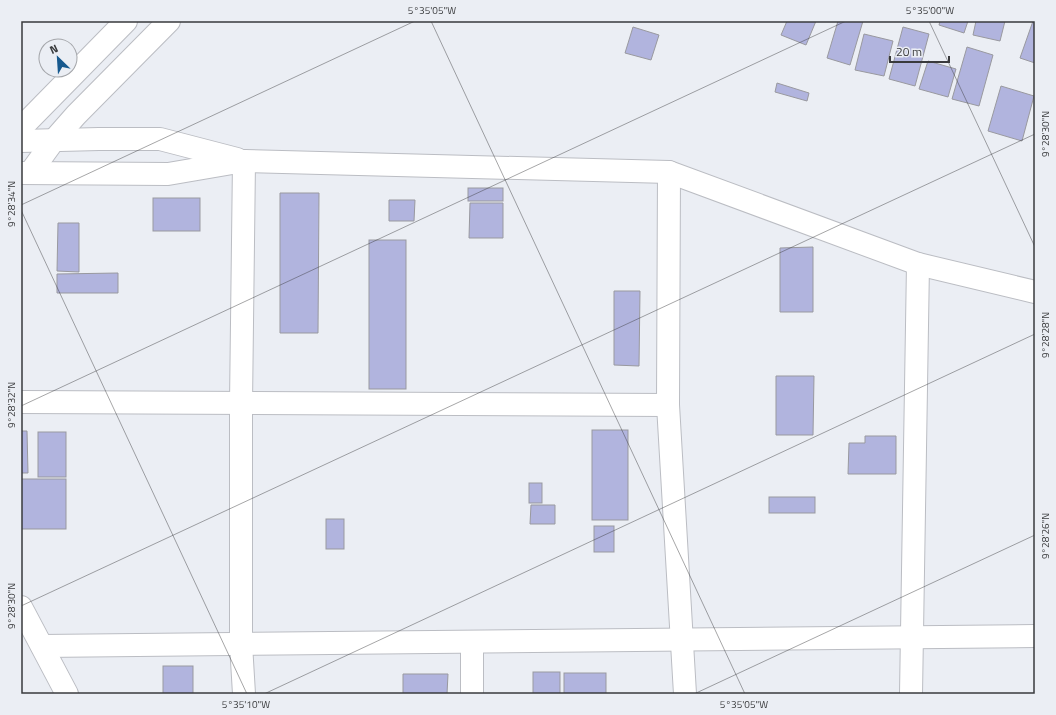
<svg xmlns="http://www.w3.org/2000/svg" width="1056" height="715" viewBox="0 0 1056 715" font-family="'Titillium Web',sans-serif">
	<style>
		.building { fill: #b1b4de; stroke: #99999f }
		.lines { fill: none; stroke-linecap: round; stroke-linejoin: round }
		.minor-casing { stroke: #bbbdc3; stroke-width: 24 }
		.minor { stroke: #fff; stroke-width: 22 }
		.ticks { fill: none; stroke: #393a3c; stroke-width: 1; stroke-opacity: 0.45 }
		.neatline { fill: none; stroke: #393a3c; stroke-width: 1.5 }
		.ticks-label { font-size: 10px; text-anchor: middle; fill: #393a3c }
	</style>
	<rect width="100%" height="100%" fill="#ebeef4"/>
	<g class="building">
		<polygon points="787,21 816,21 806,45 781,35"/>
		<polygon points="838,21 863,21 850,65 827,58"/>
		<polygon points="940,21 968,21 964,33 939,25"/>
		<polygon points="976,21 1005,21 1000,41 973,35"/>
		<polygon points="1033,21 1035,21 1035,63 1020,58"/>
		<polygon points="633,27 659,35 651,60 625,53"/>
		<polygon points="903,27 929,34 915,86 889,79"/>
		<polygon points="864,34 893,41 884,76 855,70"/>
		<polygon points="967,47 993,55 979,106 952,99"/>
		<polygon points="928,61 956,69 948,97 919,89"/>
		<polygon points="777,83 809,93 807,101 775,92"/>
		<polygon points="1001,86 1034,96 1022,141 988,131"/>
		<rect x="468" y="188" width="35" height="13"/>
		<polygon points="280,193 319,193 318,333 280,333"/>
		<rect x="153" y="198" width="47" height="33"/>
		<polygon points="389,200 415,200 414,221 389,221"/>
		<polygon points="470,203 503,203 503,238 469,238"/>
		<polygon points="58,223 79,223 79,272 57,271"/>
		<rect x="369" y="240" width="37" height="149"/>
		<polygon points="813,247 813,312 780,312 780,248"/>
		<polygon points="118,273 118,293 57,293 57,274"/>
		<polygon points="614,291 640,291 639,366 614,365"/>
		<polygon points="776,376 814,376 813,435 776,435"/>
		<rect x="592" y="430" width="36" height="90"/>
		<polygon points="21,431 27,431 28,473 21,473"/>
		<rect x="38" y="432" width="28" height="45"/>
		<polygon points="865,436 896,436 896,474 848,474 849,443 865,443"/>
		<rect x="21" y="479" width="45" height="50"/>
		<rect x="529" y="483" width="13" height="20"/>
		<rect x="769" y="497" width="46" height="16"/>
		<polygon points="531,505 555,505 555,524 530,524"/>
		<rect x="326" y="519" width="18" height="30"/>
		<rect x="594" y="526" width="20" height="26"/>
		<rect x="163" y="666" width="30" height="28"/>
		<rect x="533" y="672" width="27" height="22"/>
		<rect x="564" y="673" width="42" height="21"/>
		<polygon points="403,674 448,674 447,694 403,694"/>
	</g>
	<g class="lines">
		<g class="minor-casing">
			<g id="minor">
				<polyline points="21,128 126,21"/>
				<polyline points="21,141 99,139 160,139 237,159"/>
				<polyline points="244,161 241,404 241,644 244,694"/>
				<polyline points="669,172 668,405 685,694"/>
				<polyline points="21,173 168,174 244,161 669,172 918,264 1035,292"/>
				<polyline points="30,173 54,140 76,115 169,21"/>
				<polyline points="21,402 668,405"/>
				<polyline points="21,607 67,694"/>
				<polyline points="472,642 472,694"/>
				<polyline points="42,646 1035,636"/>
				<polyline points="911,694 918,264"/>
			</g>
		</g>
		<use href="#minor" class="minor"/>
	</g>
	<path class="ticks" d="M431,21L745,694M929,21L1035,247M21,205L415,21M21,210L247,694M21,406L846,21M21,606L1035,134M264,694L1035,334M694,694L1035,535"/>
	<rect width="1056" height="715" fill="none" stroke="#ebeef4" stroke-width="44"/>
	<g transform="translate(58 58) rotate(335)"><circle r="19" fill="#ebeef4" stroke="#a4a6aa"/>
	<path d="M0-3L7 15L0 10L-7 15Z" fill="#17598e"/>
	<text y="-6" font-size="11" font-weight="bold" text-anchor="middle" fill="#393a3c">N</text>
	</g>
	<path d="M890 56v6h59v-6" fill="none" stroke="#393a3c" stroke-width="2"/>
	<text x="896" y="56" font-size="12" fill="#393a3c" stroke="#ebeef4" stroke-width="3" paint-order="stroke">20 m</text>
	<rect x="22" y="22" width="1012" height="671" class="neatline"/>
	<g class="ticks-label">
		<text x="432" y="14">5°35'05"W</text>
		<text x="930" y="14">5°35'00"W</text>
		<text transform="translate(1045 134) rotate(-90)" y="4">9°28'30"N</text>
		<text transform="translate(11 204) rotate(-90)" y="4">9°28'34"N</text>
		<text transform="translate(1045 335) rotate(-90)" y="4">9°28'28"N</text>
		<text transform="translate(11 405) rotate(-90)" y="4">9°28'32"N</text>
		<text transform="translate(1045 536) rotate(-90)" y="4">9°28'26"N</text>
		<text transform="translate(11 606) rotate(-90)" y="4">9°28'30"N</text>
		<text x="246" y="708">5°35'10"W</text>
		<text x="744" y="708">5°35'05"W</text>
	</g>
</svg>
